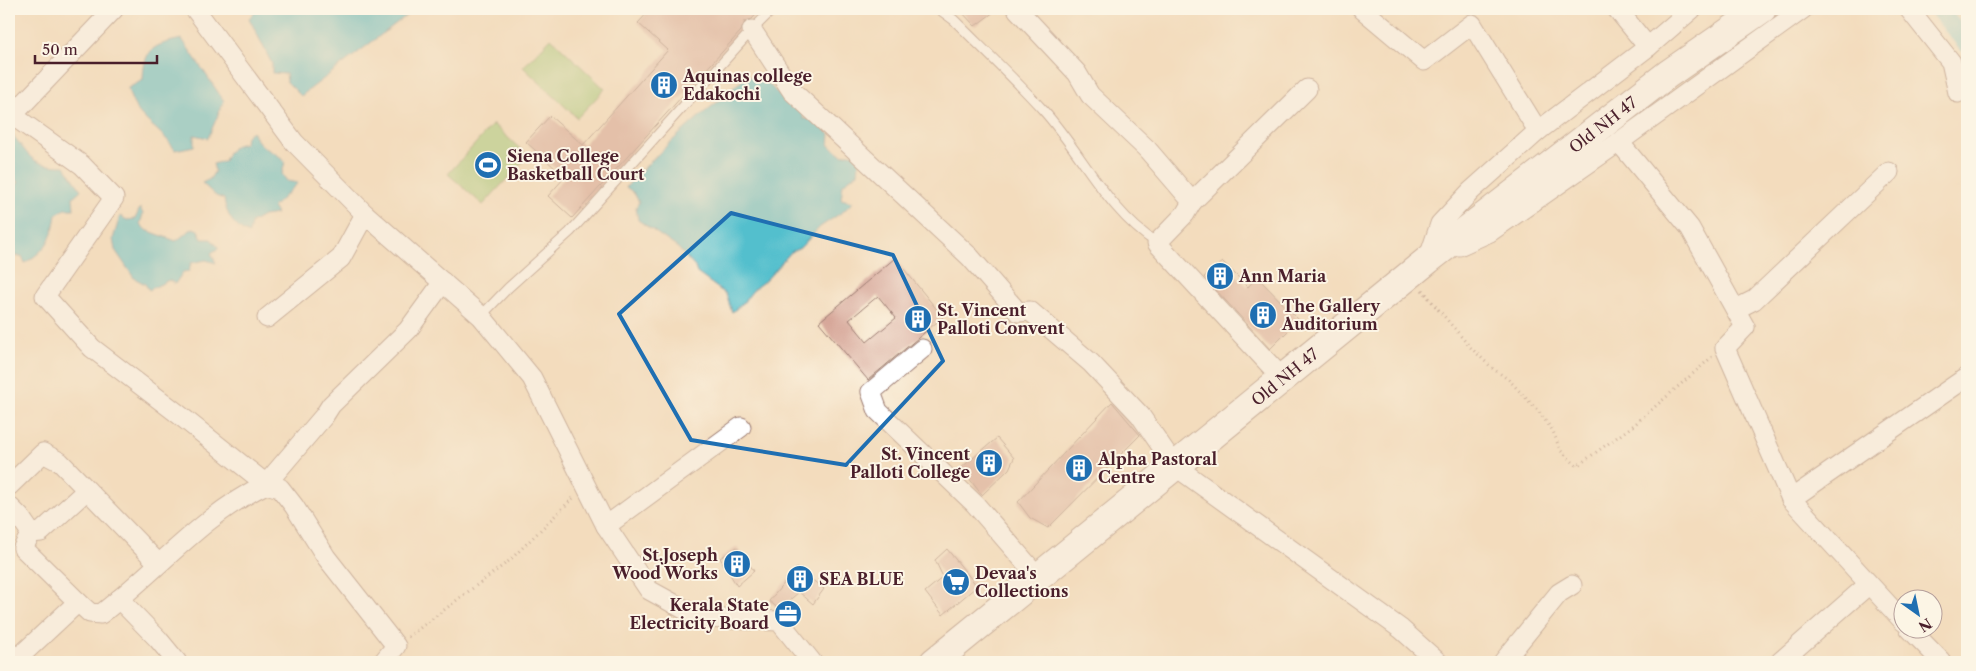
<svg xmlns="http://www.w3.org/2000/svg" width="1976" height="671" viewBox="0 0 1976 671" font-family="'Libre Caslon Text',serif">
	<style>
		.green { fill: #9dc774; stroke: #747350 }
		.water { fill: #53bfcd; stroke: #4e6f7c }
		.lines { fill: none; stroke-linecap: round; stroke-linejoin: round }
		.canal { stroke: #53bfcd; stroke-width: 18 }
		.building { fill: #d29d90; fill-rule: evenodd }
		.lane-casing { stroke: #9e7e74; stroke-width: 11 }
		.street-casing { stroke: #9e7e74; stroke-width: 21 }
		.primary-casing { stroke: #9e7e74; stroke-width: 30 }
		.path { stroke: #9e7e74; stroke-width: 3; stroke-dasharray: 1 4; stroke-linecap: butt }
		.lane { stroke: #fff; stroke-width: 9 }
		.street { stroke: #fff; stroke-width: 19 }
		.primary { stroke: #fff; stroke-width: 28 }
		.marked { fill: none; stroke: #1f6fb2; stroke-width: 4; stroke-linejoin: round }
		.labels { text-anchor: middle; dominant-baseline: central; stroke-width: 4; stroke-linejoin: round; paint-order: stroke }
		.poi-label { font-size: 16px; font-weight: bold; fill: #4a1f2b; stroke: #fcf5e5; text-anchor: start }
		.street-label { font-size: 16px; fill: #4a1f2b; stroke: #fcf5e5 }
	</style>
	<rect width="100%" height="100%" fill="#fcf5e5"/>
	<filter id="ink" filterUnits="userSpaceOnUse"><feTurbulence type="fractalNoise" baseFrequency=".02" numOctaves="2"/><feDisplacementMap in="SourceGraphic" scale="10" xChannelSelector="R" yChannelSelector="G"/><feConvolveMatrix kernelMatrix="1 2 1 2 8 2 1 2 1" color-interpolation-filters="sRGB"/></filter>
	<filter id="wash" filterUnits="userSpaceOnUse"><feTurbulence type="fractalNoise" baseFrequency=".0096" numOctaves="4" result="noise"/><feDisplacementMap in="SourceGraphic" scale="20" xChannelSelector="R" yChannelSelector="G"/><feGaussianBlur stdDeviation="1.12" result="paint"/><feColorMatrix in="noise" values="0 0 0 0 0 0 0 0 0 0 0 0 0 0 0 0 0 1.4 0 .05"/><feComposite in="paint" operator="in"/></filter>
	<g filter="url(#wash)">
		<rect width="100%" height="100%" fill="#f3dcbd"/>
		<g class="green">
			<polygon points="551,38 605,89 577,118 523,67"/>
			<polygon points="493,124 528,156 483,205 448,174"/>
		</g>
		<g class="water">
			<polygon points="259,9 415,9 301,96 287,82 286,74 272,73 272,64 249,18"/>
			<path d="M182,39L224,101L208,138L194,135V146L175,150C158,124 135,121 128,88L143,80C144,49 152,45 182,39Z"/>
			<path d="M759,74L785,101L798,103L803,111V119H810L830,134L829,145L842,155L853,153L859,163L858,173L843,184L841,199L853,202L844,211L820,227L800,248L791,252L767,279L755,288L742,304L732,312L726,294L697,273L695,267L678,248L638,220L636,207L639,202L634,193L626,187C654,157 683,129 716,103C731,91 739,78 759,74Z"/>
			<path d="M9,131C31,155 28,166 65,166L81,190L73,197L74,209H65L56,215C52,240 47,249 25,263L22,256H9V194L19,182L9,177L13,153L9,150Z"/>
			<path d="M252,131C262,153 274,148 285,162L282,174L287,181L298,183L273,207L277,214L263,216L251,223L249,234C234,228 226,214 224,199L216,196L202,183L210,179L215,171L213,164L224,161C228,150 234,145 245,143L246,136Z"/>
			<polygon points="140,208 143,214 140,224 146,230 176,241 193,228 198,230 202,239 211,239 219,248 211,253 216,263 206,260 191,263 189,271 183,272 175,284 169,280 149,290 145,284 134,278 115,250 113,239 120,216 127,220 135,219"/>
		</g>
		<g class="lines">
			<polyline class="canal" points="1938,9 1967,44"/>
		</g>
		<g id="blocks">
			<g class="building">
				<polygon points="651,9 761,9 752,19 745,21 741,31 572,218 548,196 565,177 526,142 550,116 583,145 668,50 638,23"/>
				<polygon points="959,9 998,9 975,26"/>
				<path d="M895,258L943,317L868,380L819,322ZM878,296L896,318L867,342L849,320Z"/>
				<polygon points="1223,262 1248,287 1257,277 1299,320 1270,349 1204,277"/>
				<polygon points="1112,402 1140,435 1048,528 1030,518 1018,502"/>
				<polygon points="997,438 1014,458 1009,469 982,495 961,468"/>
				<polygon points="737,547 754,571 737,586 720,558"/>
				<polygon points="947,549 977,586 943,615 925,592 943,577 935,560"/>
				<polygon points="797,568 824,589 813,604 799,592 779,609 769,601"/>
			</g>
		</g>
	</g>
	<g filter="url(#ink)">
		<use href="#blocks" fill-opacity="0" stroke="#9e7e74" stroke-width="1"/>
		<g class="lines">
			<g class="lane-casing">
				<g id="lane">
					<path d="M939,9L954,20C984,50 1015,79 1043,110C1082,153 1107,211 1157,243"/>
					<polyline points="481,316 508,288 570,232 752,30 773,9"/>
				</g>
			</g>
			<g class="street-casing">
				<g id="street">
					<polyline points="195,9 294,142 365,214 481,316 532,378 606,526 649,590 700,618 779,621 812,662"/>
					<polyline points="1017,9 1077,73 1090,95 1147,149 1189,198 1192,202 1185,214 1157,243 1283,379"/>
					<polyline points="1362,9 1424,61 1472,24 1538,131"/>
					<polyline points="1617,9 1648,47"/>
					<polyline points="1909,9 1951,62 1958,93"/>
					<polyline points="752,30 792,91 970,257 1018,312 1030,311 1091,363 1140,415 1175,466 1401,629 1438,662"/>
					<polyline points="12,115 82,165 114,198 45,296 92,348 177,413 266,484 324,416 331,405 408,330 443,282"/>
					<polyline points="9,119 114,9"/>
					<polyline points="1619,142 1803,9"/>
					<polyline points="1192,202 1307,89"/>
					<polyline points="1459,246 1490,232 1619,142 1690,228 1745,327 1725,348 1791,499 1904,622"/>
					<polyline points="1428,260 1440,224 1471,191 1538,131 1648,47 1692,9"/>
					<polyline points="1736,309 1754,300 1889,172"/>
					<polyline points="267,318 341,258 365,214"/>
					<polyline points="922,349 871,392 878,411 975,504 1039,578"/>
					<polyline points="9,486 43,453 60,462 158,563"/>
					<polyline points="1791,499 1967,377"/>
					<path d="M9,506L20,517L31,533L23,548L78,602L90,613L101,614C157,571 201,516 266,484L280,488L294,506L326,557L396,646L383,662"/>
					<polyline points="606,526 741,427"/>
					<polyline points="31,533 41,532 87,490"/>
					<polyline points="119,599 158,639 177,662"/>
					<polyline points="1909,628 1942,662"/>
					<polyline points="9,652 17,659 78,602"/>
					<polyline points="1503,662 1559,593 1572,585"/>
					<polyline points="1780,662 1868,585"/>
				</g>
			</g>
			<g class="primary-casing">
				<g id="primary">
					<path id="s1" d="M934,662L1428,260L1668,74L1762,9"/>
				</g>
			</g>
			<g class="path">
				<polyline points="1422,290 1470,347 1492,368 1509,380 1539,412 1553,431 1560,450 1577,466 1634,425 1712,357"/>
				<polyline points="1423,290 1440,312"/>
				<polyline points="408,637 509,561 573,498"/>
			</g>
			<use href="#lane" class="lane"/>
			<use href="#street" class="street"/>
			<use href="#primary" class="primary"/>
		</g>
	</g>
	<path d="M0 0H1976V671H0ZM731,213L893,255L943,361L846,465L691,440L619,314Z" fill="#f3dcbd" fill-opacity=".55" fill-rule="evenodd"/>
	<path class="marked" d="M731,213L893,255L943,361L846,465L691,440L619,314Z"/>
	<defs>
		<g id="building-disc" transform="scale(1.4375)"><circle r="9.5" fill="#1f6fb2" stroke="#fcf5e5"/><path d="M-4-6H4V6H1V3H-1V6H-4ZM-2.5-4.3h1.7v1.8h-1.7ZM.8-4.3h1.7v1.8H.8ZM-2.5-1h1.7V.8h-1.7ZM.8-1h1.7V.8H.8Z" fill="#fff"/></g>
		<g id="stadium-disc" transform="scale(1.4375)"><circle r="9.5" fill="#1f6fb2" stroke="#fcf5e5"/><path d="M0-5a6.5 5 0 1 0 0 10a6.5 5 0 1 0 0-10ZM-3.5-1.8h7v3.6h-7Z" fill="#fff"/></g>
		<g id="supermarket-disc" transform="scale(1.4375)"><circle r="9.5" fill="#1f6fb2" stroke="#fcf5e5"/><path d="M-6-5.5h2.5l.6 2H6L4.5 2H-2.5L-4.4-4H-6ZM-1.5 3.2a1.3 1.3 0 1 0 .1 0ZM3 3.2a1.3 1.3 0 1 0 .1 0Z" fill="#fff"/></g>
		<g id="office-disc" transform="scale(1.4375)"><circle r="9.5" fill="#1f6fb2" stroke="#fcf5e5"/><path d="M-6-3h4V-5.5h4V-3h4V5H-6ZM-1-4.5V-3h2v-1.5ZM-6 0V1H6V0Z" fill="#fff"/></g>
	</defs>
	<g fill-rule="evenodd">
		<use href="#building-disc" x="664" y="85"/>
		<use href="#stadium-disc" x="488" y="165"/>
		<use href="#building-disc" x="1220" y="276"/>
		<use href="#building-disc" x="1263" y="315"/>
		<use href="#building-disc" x="918" y="319"/>
		<use href="#building-disc" x="989" y="463"/>
		<use href="#building-disc" x="1079" y="468"/>
		<use href="#building-disc" x="737" y="564"/>
		<use href="#building-disc" x="800" y="579"/>
		<use href="#supermarket-disc" x="956" y="582"/>
		<use href="#office-disc" x="788" y="614"/>
	</g>
	<g class="labels">
		<g class="poi-label">
			<text x="683" y="76">Aquinas college<tspan x="683" dy="18">Edakochi</tspan></text>
			<text x="507" y="156">Siena College<tspan x="507" dy="18">Basketball Court</tspan></text>
			<text x="1239" y="276">Ann Maria</text>
			<text x="1282" y="306">The Gallery<tspan x="1282" dy="18">Auditorium</tspan></text>
			<text x="937" y="310">St. Vincent<tspan x="937" dy="18">Palloti Convent</tspan></text>
			<text x="970" y="454" text-anchor="end">St. Vincent<tspan x="970" dy="18">Palloti College</tspan></text>
			<text x="1098" y="459">Alpha Pastoral<tspan x="1098" dy="18">Centre</tspan></text>
			<text x="718" y="555" text-anchor="end">St.Joseph<tspan x="718" dy="18">Wood Works</tspan></text>
			<text x="975" y="573">Devaa's<tspan x="975" dy="18">Collections</tspan></text>
			<text x="819" y="579">SEA BLUE</text>
			<text x="769" y="605" text-anchor="end">Kerala State<tspan x="769" dy="18">Electricity Board</tspan></text>
		</g>
		<g class="street-label">
			<text stroke="none"><textPath href="#s1" startOffset="858">Old NH 47</textPath></text>
			<text stroke="none"><textPath href="#s1" startOffset="452">Old NH 47</textPath></text>
		</g>
	</g>
	<rect width="1976" height="671" fill="none" stroke="#fcf5e5" stroke-width="30"/>
	<g transform="translate(1918 614) rotate(147)"><circle r="24" fill="#fcf5e5" stroke="#b59f9b"/>
	<path d="M0-4L9 19L0 12L-9 19Z" fill="#1f6fb2"/>
	<text y="-8" font-size="14" font-weight="bold" text-anchor="middle" fill="#4a1f2b">N</text>
	</g>
	<path d="M35 55v8h122v-8" fill="none" stroke="#4a1f2b" stroke-width="2.5"/>
	<text x="42" y="55" font-size="15" fill="#4a1f2b" stroke="#fcf5e5" stroke-width="4" paint-order="stroke">50 m</text>
</svg>
